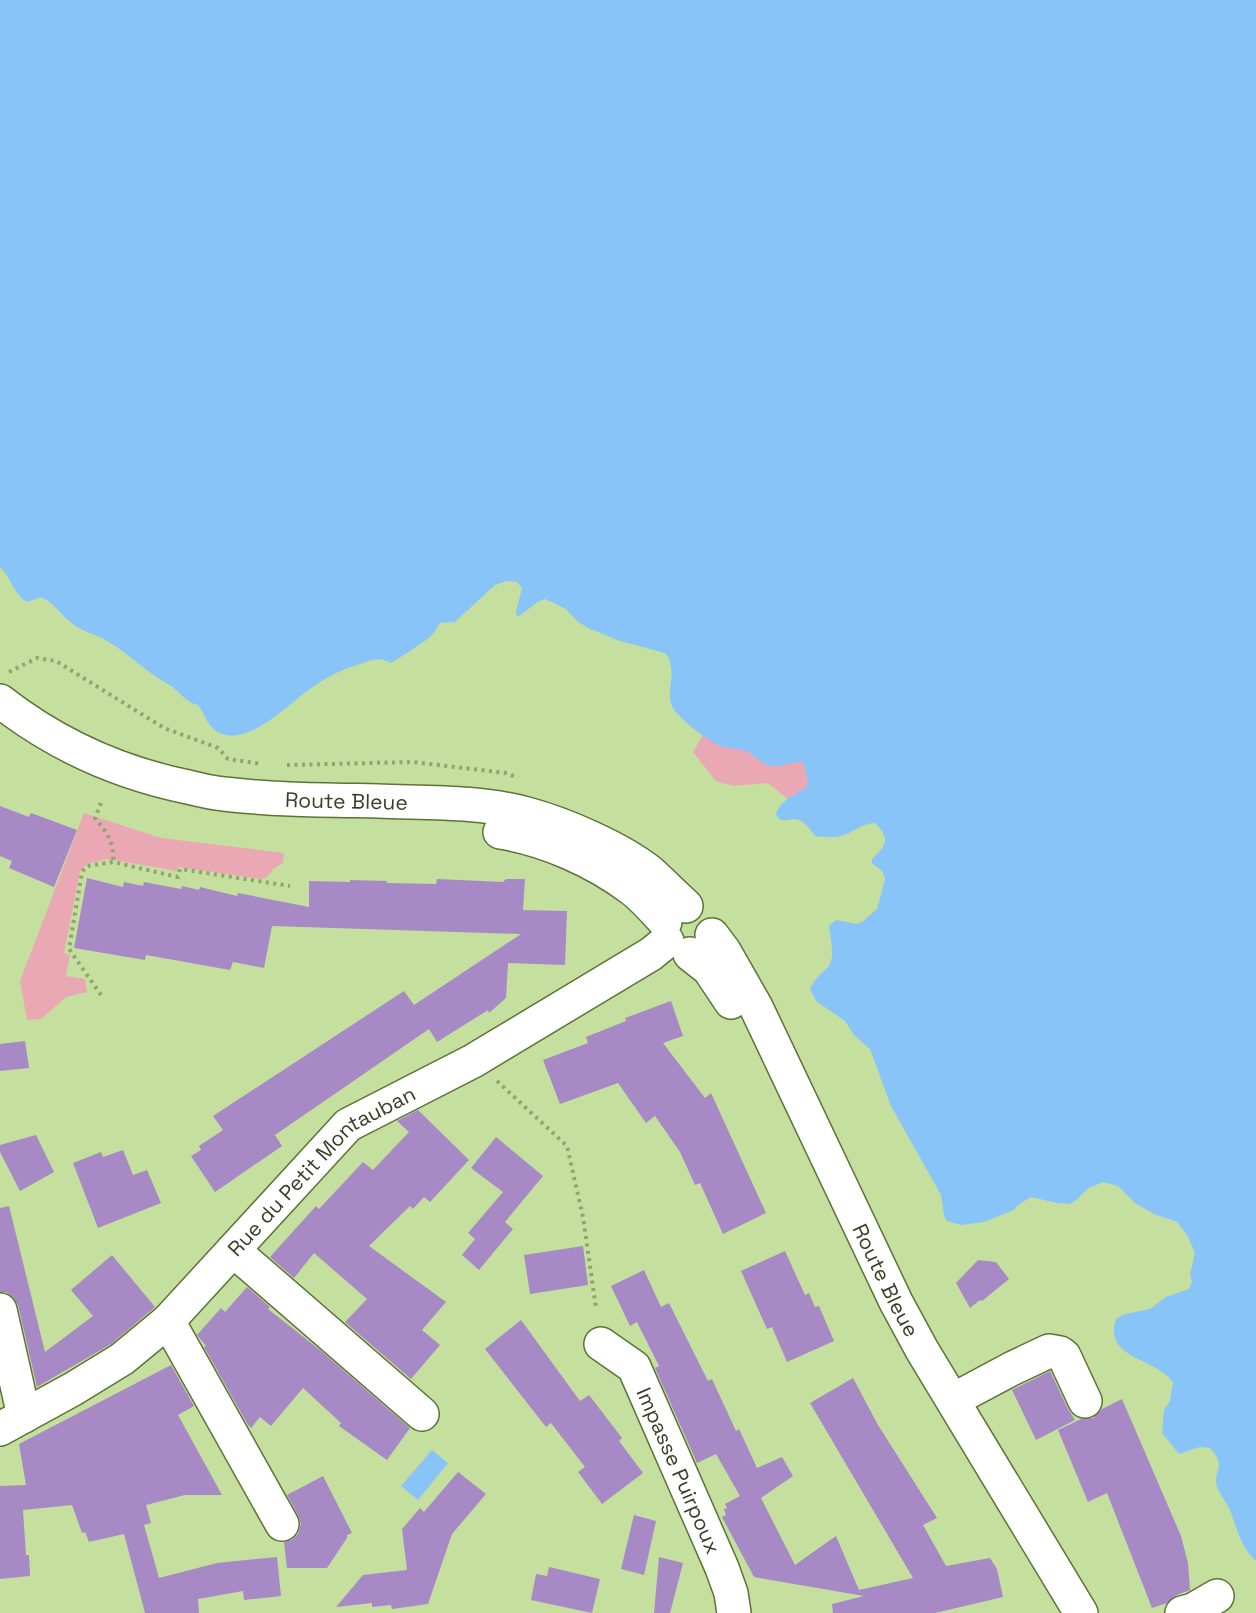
<svg xmlns="http://www.w3.org/2000/svg" width="1256" height="1613" viewBox="0 0 1256 1613" font-family="'Space Grotesk',sans-serif">
	<style>
		.green { fill: #eaa8b4 }
		.water { fill: #89c4f9 }
		.building { fill: #a78ac5 }
		.lines { fill: none; stroke-linecap: round; stroke-linejoin: round }
		.minor-casing { stroke: #5c7336; stroke-width: 36 }
		.path { stroke: #8fa472; stroke-width: 4; stroke-dasharray: 3 4.5; stroke-linecap: butt }
		.minor { stroke: #fff; stroke-width: 33 }
		.labels { text-anchor: middle; dominant-baseline: central; stroke-width: 6; stroke-linejoin: round; paint-order: stroke }
		.street-label { font-size: 21px; fill: #364026; stroke: #c4df9e }
	</style>
	<rect width="100%" height="100%" fill="#c4df9e"/>
	<g class="green">
		<polygon points="735,718 836,778 801,810 768,783 733,786 716,781 693,752 703,735 692,725"/>
		<polygon points="84,813 161,838 284,853 283,863 273,869 267,877 262,879 178,867 177,871 107,859 87,864 80,872 64,953 70,955 66,976 85,979 87,992 66,997 41,1019 27,1020 20,981"/>
	</g>
	<g class="water">
		<path d="M0,0H1256V1561C1240,1547 1237,1527 1229,1508C1225,1501 1220,1494 1217,1487C1212,1471 1228,1467 1210,1448L1200,1447L1179,1454L1162,1433L1164,1410L1170,1401L1173,1382C1155,1357 1103,1359 1116,1319L1125,1314L1150,1309L1166,1297L1189,1289L1192,1282L1190,1275L1195,1253L1187,1235L1177,1222L1154,1214L1135,1203L1118,1186L1103,1182L1089,1188L1075,1201L1069,1204L1057,1203L1031,1197L1018,1205L1014,1210L984,1222L961,1225L947,1221L944,1216L941,1195L891,1106L870,1049L854,1035L845,1021L816,1001L810,989C814,979 820,975 828,967C836,958 830,937 829,926L836,920L856,924L862,922L877,909L885,879L883,872L872,863V859C886,846 891,839 875,823C862,823 853,833 841,836C832,838 824,837 815,836C810,829 804,820 795,819C789,819 786,822 779,819L776,814C780,801 795,794 806,788L808,780L803,762C792,761 783,767 772,766C761,765 754,754 744,750C737,748 729,749 721,746C711,743 675,716 672,706C665,691 679,669 665,653L620,641L588,628L577,621L566,609L545,599C534,602 527,612 517,617L516,612L522,588L517,582L507,581L495,585L455,622L440,623C438,626 435,632 432,635C428,640 395,661 390,663C379,656 372,660 360,664C351,667 342,670 334,674C321,681 307,690 296,700C278,714 244,745 220,733C206,726 206,715 198,705C184,702 179,690 168,684C146,672 128,653 107,641C96,634 83,632 73,624C60,615 57,605 41,597L27,602C14,595 11,577 0,567Z"/>
		<polygon points="432,1450 448,1463 418,1500 401,1486"/>
	</g>
	<g class="building">
		<polygon points="0,806 29,817 31,813 77,830 54,887 9,868 12,861 0,856"/>
		<polygon points="87,878 123,887 124,882 143,886 144,882 181,889 182,886 199,890 200,887 237,896 238,893 309,907 309,881 350,882 350,880 387,881 387,883 436,884 437,879 503,882 506,879 525,879 523,910 567,911 565,965 508,963 506,998 489,1013 488,1010 437,1042 429,1029 275,1135 282,1146 215,1192 191,1156 201,1150 199,1146 223,1130 213,1116 404,991 414,1005 521,934 272,926 264,968 233,962 230,970 146,955 145,960 74,948"/>
		<polygon points="671,1001 683,1036 663,1043 705,1098 711,1093 766,1213 723,1234 700,1183 695,1185 680,1152 655,1116 646,1123 618,1083 560,1104 543,1060 588,1043 586,1037 626,1021 625,1018"/>
		<polygon points="25,1041 29,1068 0,1071 0,1044"/>
		<polygon points="418,1110 469,1160 430,1202 424,1197 413,1209 410,1206 369,1246 446,1302 422,1330 440,1345 411,1379 345,1322 367,1299 314,1253 294,1278 270,1257 316,1206 319,1209 363,1162 373,1170 409,1132 397,1121"/>
		<polygon points="36,1135 54,1172 20,1191 0,1152 0,1145"/>
		<polygon points="496,1137 543,1176 505,1222 513,1229 479,1270 462,1255 475,1239 468,1233 503,1192 471,1168"/>
		<polygon points="123,1150 133,1175 147,1170 161,1203 98,1228 73,1163 101,1152 103,1157"/>
		<polygon points="9,1206 45,1352 93,1316 71,1290 112,1255 155,1307 111,1344 37,1387 18,1305 13,1297 6,1292 0,1292 0,1208"/>
		<polygon points="583,1246 588,1285 530,1294 524,1255"/>
		<polygon points="785,1251 805,1295 809,1293 815,1307 819,1306 834,1341 787,1362 772,1327 767,1329 741,1271"/>
		<polygon points="978,1260 996,1262 1009,1279 982,1301 980,1300 970,1308 956,1283"/>
		<polygon points="644,1270 661,1307 669,1303 708,1381 712,1379 736,1431 739,1429 757,1468 782,1457 793,1476 761,1498 795,1565 836,1536 859,1590 913,1578 810,1403 853,1378 878,1425 937,1518 923,1525 946,1566 990,1558 997,1569 1003,1597 935,1613 833,1613 832,1604 864,1596 754,1577 722,1517 726,1515 724,1509 727,1508 725,1504 740,1496 716,1454 697,1463 655,1368 659,1366 637,1322 630,1326 611,1286"/>
		<polygon points="247,1287 270,1307 268,1309 320,1350 410,1428 387,1460 339,1426 341,1423 303,1388 271,1426 260,1417 251,1428 248,1425 204,1347 206,1346 197,1335 221,1308 225,1312"/>
		<polygon points="521,1320 580,1401 589,1395 622,1438 619,1441 643,1473 602,1504 578,1472 585,1467 551,1423 546,1427 485,1349"/>
		<polygon points="171,1365 194,1406 178,1415 222,1495 185,1495 146,1505 151,1523 144,1525 159,1578 217,1563 277,1557 281,1596 244,1600 243,1591 198,1599 199,1613 145,1613 124,1534 89,1542 85,1532 82,1533 72,1505 23,1510 26,1555 29,1555 30,1576 0,1579 0,1486 26,1485 19,1444"/>
		<polygon points="1050,1371 1068,1409 1075,1420 1036,1440 1012,1390"/>
		<polygon points="1122,1399 1181,1536 1188,1563 1190,1590 1177,1595 1167,1603 1152,1608 1107,1493 1088,1502 1058,1430 1081,1419 1093,1418 1102,1409"/>
		<polygon points="458,1472 486,1494 452,1534 428,1604 392,1609 391,1605 372,1607 372,1603 336,1607 363,1575 407,1570 402,1529 420,1508 424,1512"/>
		<polygon points="323,1476 352,1533 347,1535 347,1538 327,1568 287,1568 284,1542 292,1540 298,1534 301,1524 298,1515 287,1495"/>
		<polygon points="634,1515 656,1521 644,1575 621,1569"/>
		<polygon points="659,1557 683,1563 670,1613 654,1613"/>
		<polygon points="549,1567 600,1579 592,1613 531,1600 536,1574 547,1576"/>
	</g>
	<g class="lines">
		<g class="minor-casing">
			<g id="minor">
				<path id="s1" d="M0,701C55,744 119,773 188,787C200,790 212,793 224,794C275,800 326,800 378,801C427,803 480,801 527,814C564,824 620,848 650,872C662,883 674,895 686,906"/>
				<path d="M500,832C545,839 595,861 632,889C644,898 655,911 665,922"/>
				<path id="s2" d="M712,935L724,951L756,1007L896,1302L922,1350L1081,1613"/>
				<polyline points="690,954 709,969 731,1002"/>
				<polyline points="233,1250 422,1414"/>
				<polyline points="0,1310 24,1416"/>
				<polyline points="168,1321 282,1524"/>
				<path id="s3" d="M601,1344L634,1367L722,1568L731,1593L734,1613"/>
				<polyline points="953,1400 1011,1369 1049,1351 1060,1353 1064,1356 1085,1401"/>
				<path id="s4" d="M0,1429L73,1389L122,1359L168,1321L348,1125L473,1061L651,954L667,941"/>
				<polyline points="1182,1613 1193,1610 1217,1596"/>
			</g>
		</g>
		<g class="path">
			<polyline points="9,672 37,658 56,661 164,728 218,748 228,759 262,764"/>
			<polyline points="287,765 413,762 506,773 518,778"/>
			<path d="M101,803L95,818C106,831 115,843 113,862"/>
			<polyline points="101,995 69,949 82,872 87,866 113,862 178,877 180,869 290,886"/>
			<polyline points="497,1081 567,1146 583,1217 596,1308"/>
		</g>
		<use href="#minor" class="minor"/>
	</g>
	<g class="labels">
		<g class="street-label">
			<text stroke="none"><textPath href="#s1" startOffset="368">Route Bleue</textPath></text>
			<text stroke="none"><textPath href="#s4" startOffset="417">Rue du Petit Montauban</textPath></text>
			<text stroke="none"><textPath href="#s2" startOffset="387">Route Bleue</textPath></text>
			<text stroke="none"><textPath href="#s3" startOffset="153">Impasse Puirpoux</textPath></text>
		</g>
	</g>
</svg>
